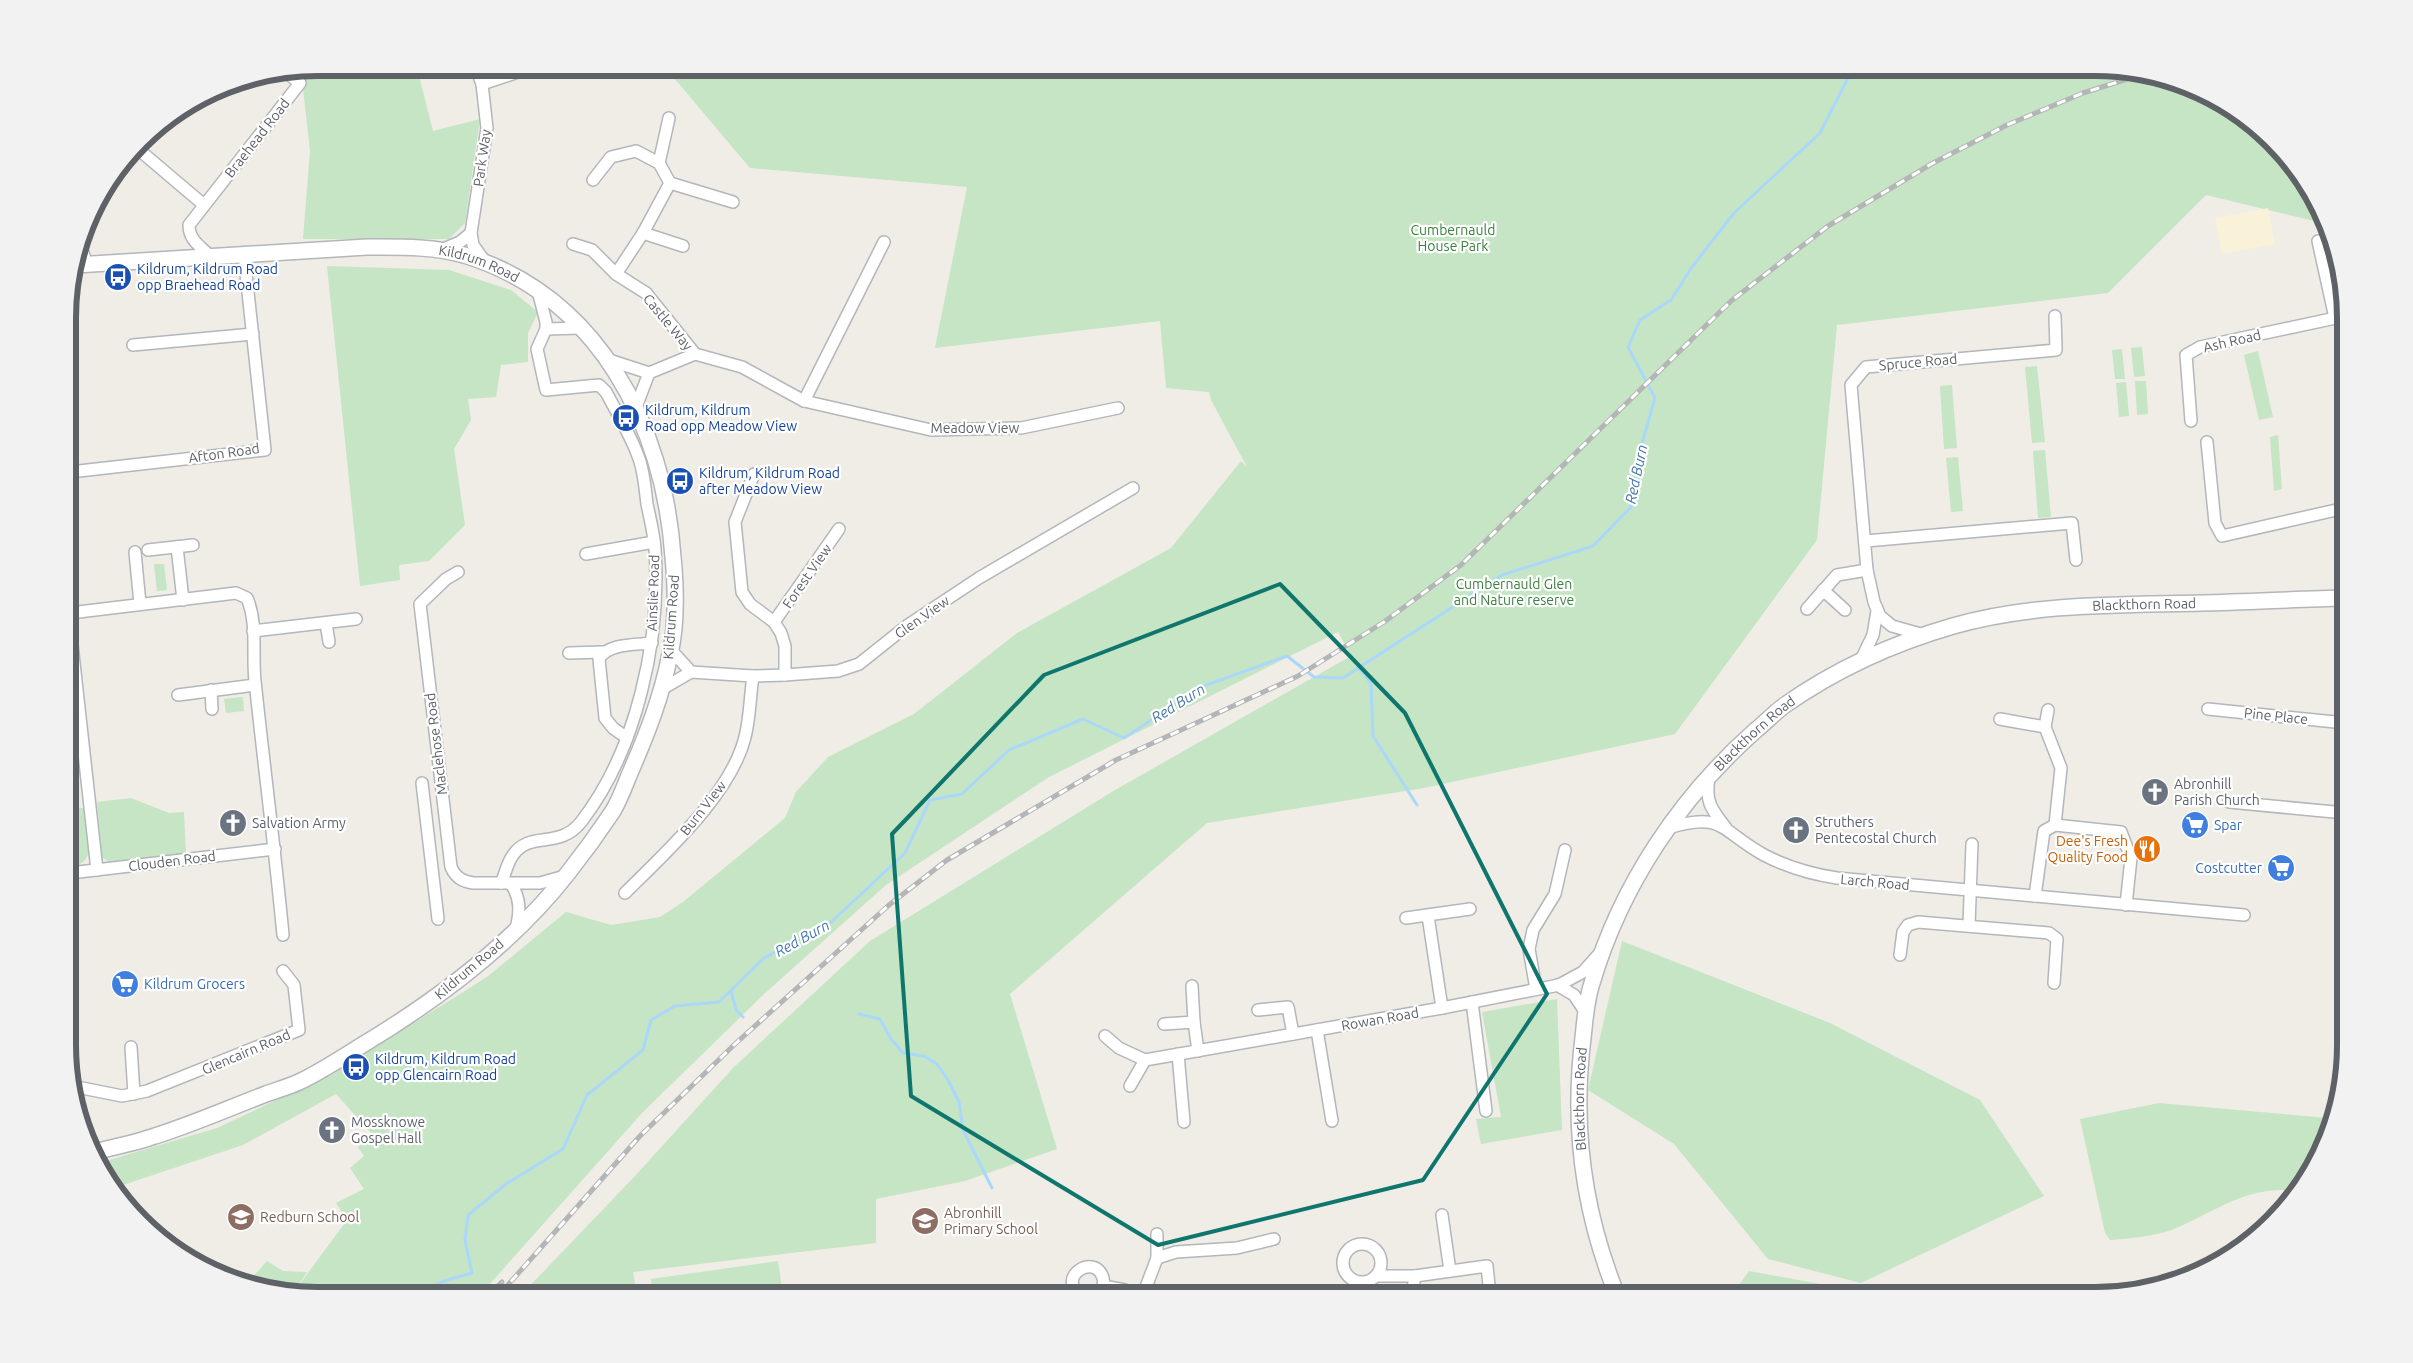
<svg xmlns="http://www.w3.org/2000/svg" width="2413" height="1363" viewBox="0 0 2413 1363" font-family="Ubuntu,sans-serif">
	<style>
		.green { fill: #c5e5c4 }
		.sand { fill: #f9f1d8 }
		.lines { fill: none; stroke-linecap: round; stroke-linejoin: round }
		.stream { stroke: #abd8fa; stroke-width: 3 }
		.minor-casing { stroke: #b3b6ba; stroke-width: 14 }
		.tertiary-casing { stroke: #b3b6ba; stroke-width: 18 }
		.minor { stroke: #fff; stroke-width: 11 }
		.tertiary { stroke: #fff; stroke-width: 15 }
		.rail-casing { stroke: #b4b5b6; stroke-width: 5 }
		.rail { stroke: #fff; stroke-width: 3; stroke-dasharray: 9; stroke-linecap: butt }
		.marked { fill: none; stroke: #0f766e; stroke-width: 4; stroke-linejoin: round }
		.labels { text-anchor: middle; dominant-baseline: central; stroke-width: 4.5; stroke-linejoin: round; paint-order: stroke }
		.street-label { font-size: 14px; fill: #5e6166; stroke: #fff }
		.park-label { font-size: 14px; fill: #3a813d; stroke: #fff }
		.transit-label { font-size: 14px; fill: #164399; stroke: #fff; text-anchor: start }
		.worship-label { font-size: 14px; fill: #5b616d; stroke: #fff; text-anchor: start }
		.shop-label { font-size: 14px; fill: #366cbe; stroke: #fff; text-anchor: start }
		.food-label { font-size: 14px; fill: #c56008; stroke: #fff; text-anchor: end }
		.education-label { font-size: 14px; fill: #785e54; stroke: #fff; text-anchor: start }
		.water-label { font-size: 15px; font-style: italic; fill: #4879ac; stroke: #fff }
		.rim { fill: none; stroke: #5e6166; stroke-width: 6 }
	</style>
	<rect width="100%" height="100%" fill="#efede6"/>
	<g class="green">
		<polygon points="318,68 417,68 433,131 480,119 465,223 449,239 303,239 310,151 301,71"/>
		<polygon points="668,68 2095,68 2160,76 2220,101 2272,141 2303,179 2326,224 2206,195 2108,293 1837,325 1817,540 1675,734 1424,788 1207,823 1010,994 1057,1149 965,1181 876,1199 876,1243 633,1272 637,1295 521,1295 635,1176 733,1068 870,941 1115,790 1351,656 1338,632 1049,777 886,885 764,994 642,1113 480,1295 318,1295 253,1287 232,1278 238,1272 250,1280 267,1261 283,1271 307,1272 294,1292 347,1220 336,1203 364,1189 350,1168 364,1156 358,1147 373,1135 336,1094 243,1145 114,1188 99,1163 217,1128 334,1073 487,977 566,912 611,925 660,917 683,902 785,818 796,792 828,757 914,714 1017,633 1171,548 1241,461 1247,467 1211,400 1209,392 1166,388 1160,321 935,348 967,187 750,168 674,78"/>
		<polygon points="327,266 449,270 511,290 538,312 528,333 528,362 501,365 496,397 468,399 471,420 454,449 465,525 429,561 399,565 400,580 360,586"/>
		<polygon points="2142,347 2145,376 2134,377 2131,348"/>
		<polygon points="2122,349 2125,379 2115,379 2112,350"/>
		<polygon points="2258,351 2273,417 2259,420 2244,355"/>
		<polygon points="2037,366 2045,442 2032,443 2025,367"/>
		<polygon points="2135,381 2146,381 2148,414 2137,415"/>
		<polygon points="2126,382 2129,416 2119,417 2116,383"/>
		<polygon points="1952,385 1957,448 1944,449 1940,386"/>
		<polygon points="2278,435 2282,489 2274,491 2270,437"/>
		<polygon points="2045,450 2051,517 2038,518 2033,451"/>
		<polygon points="1958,457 1963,511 1951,512 1946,458"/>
		<polygon points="154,564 164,564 167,590 157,591"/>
		<polygon points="243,697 244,711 226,713 224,699"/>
		<polygon points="131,798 169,813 184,812 186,853 111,863 102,857 97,802"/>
		<path d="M70,804H75L76,808H84C87,829 100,864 70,867Z"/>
		<polygon points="1622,941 1830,1023 1980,1100 2044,1196 1861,1283 1768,1259 1674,1144 1588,1090"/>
		<polygon points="1557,999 1562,1130 1481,1144 1476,1119 1501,1117 1482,1012"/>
		<path d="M2159,1103L2328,1118C2326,1145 2313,1169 2296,1190C2245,1188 2225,1206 2181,1226C2160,1236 2134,1238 2110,1240L2105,1233L2080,1119Z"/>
		<polygon points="778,1261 783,1295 653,1295 651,1279"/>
		<polygon points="1749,1271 1880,1295 1732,1295"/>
	</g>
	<polygon class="sand" points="2268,208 2275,244 2222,254 2215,218"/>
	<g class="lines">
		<g class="stream">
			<polyline points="1359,668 1371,683 1373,736 1417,805"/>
			<polyline points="731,991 736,1010 743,1017"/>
			<polyline points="859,1014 880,1019 891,1039 903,1053 924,1056 937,1064 948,1080 959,1102 963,1130 992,1188"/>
			<polyline points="413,1295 444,1281 472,1273 465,1240 468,1215 506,1184 563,1149 587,1095 643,1050 651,1020 675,1006 719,1002 764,958 826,927 905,853 930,800 962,794 1009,750 1083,719 1124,738 1201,687 1287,656 1314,677 1343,678 1502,575 1593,546 1631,507 1640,450 1655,398 1628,347 1640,320 1671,300 1692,267 1734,213 1820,133 1850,74 1856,68"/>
		</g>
		<g class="minor-casing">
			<g id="minor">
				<polyline points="476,68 482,84 487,128 471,233 473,245 486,263"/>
				<polyline points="482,84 530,68"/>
				<polyline points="138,149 204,205"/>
				<polyline points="659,163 669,118"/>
				<polyline points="593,180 611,157 636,151 659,163 670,183 643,233 616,274"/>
				<polyline points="670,183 733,202"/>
				<polyline points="643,233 683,246"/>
				<polyline points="2318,241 2335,318"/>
				<polyline points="573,244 592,250 616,274 646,293 695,354"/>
				<polyline points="81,247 87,265"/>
				<polyline points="441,250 460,242 471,233"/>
				<path d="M210,256C200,246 189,240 189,225L300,83L288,74"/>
				<polyline points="546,329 581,328"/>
				<polyline points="133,345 253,334"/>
				<polyline points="609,360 649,373 695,354 742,367 804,401 931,430 1021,428 1118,408"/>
				<polyline points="804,401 884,242"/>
				<polyline points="636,407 649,373"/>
				<polyline points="2191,421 2186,355 2200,347 2345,316"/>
				<polyline points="2207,442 2215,523 2222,536 2345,508"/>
				<polyline points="70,472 265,450 244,255"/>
				<polyline points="754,474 735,522 742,592 750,604 774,622 781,633 785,646 785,675"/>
				<polyline points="1866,541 2072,523 2076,560"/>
				<polyline points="177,547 183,600"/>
				<polyline points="148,550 193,545"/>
				<polyline points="135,552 140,604"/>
				<polyline points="586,554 654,542"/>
				<path d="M458,572L446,579L420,604L451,867C456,878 462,881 473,883H540L565,876"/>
				<polyline points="1823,590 1845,610"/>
				<polyline points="1807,609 1837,575 1867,570"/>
				<path d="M70,613L236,593L247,598C258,624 252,654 255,681C264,766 275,850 283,935"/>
				<polyline points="774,622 839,529"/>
				<polyline points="326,623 329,642"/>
				<polyline points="70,627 97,870"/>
				<polyline points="253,631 356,619"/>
				<polyline points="1924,635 1892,626 1880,616 1874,602 1867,570 1851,385 1866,367 2056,350 2055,316"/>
				<polyline points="671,650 691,672 753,676 785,675 838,671 859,664 908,625 979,578 1133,488"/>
				<polyline points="569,653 603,652"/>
				<polyline points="1860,662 1873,635 1877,611"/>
				<polyline points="662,689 691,672"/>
				<polyline points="211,690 212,709"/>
				<polyline points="178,695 255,685"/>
				<polyline points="2208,709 2345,723"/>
				<polyline points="2048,710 2045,727 2061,768 2055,825"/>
				<polyline points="2000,719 2045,727"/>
				<path d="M627,738L613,728L605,718L599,659C608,643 635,645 652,643"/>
				<path d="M1709,777C1705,802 1711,809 1726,828"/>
				<polyline points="422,783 438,919"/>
				<polyline points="2229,802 2345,813"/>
				<polyline points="2341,812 2345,762"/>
				<path d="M1668,828C1724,811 1720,831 1764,855C1787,867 1811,874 1837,878L2244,915"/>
				<polyline points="70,873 275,849"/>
				<path d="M501,883C505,875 507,863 513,855C530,830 559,850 581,822C637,750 661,639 655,549C654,534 650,519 647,504C645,489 644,470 638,456C630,434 617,413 606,392L599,385L546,390L537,349L546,329V322L538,291"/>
				<path d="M511,884C521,899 520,912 516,929"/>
				<path d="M625,893C666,852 731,794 745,737C750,718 750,696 753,676"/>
				<polyline points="2035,896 2044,831 2055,825 2121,832 2131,858 2126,905"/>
				<polyline points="1428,916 1442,1008"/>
				<polyline points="1406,918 1470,909"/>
				<polyline points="1969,925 1972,844"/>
				<polyline points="1900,955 1903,932 1908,925 1918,922 2049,933 2057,939 2054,983"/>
				<polyline points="1557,985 1574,995 1586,1013"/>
				<polyline points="1192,986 1194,1022"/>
				<polyline points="1536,989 1529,949 1533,930 1555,894 1565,850"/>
				<polyline points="1472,1002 1486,1111"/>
				<polyline points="1258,1010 1288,1007 1293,1034"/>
				<polyline points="1164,1024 1194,1022 1198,1051"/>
				<polyline points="1317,1030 1332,1121"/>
				<polyline points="1105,1036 1119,1048 1145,1060 1442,1008 1559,985 1583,972 1600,953"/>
				<polyline points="131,1047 134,1094"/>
				<polyline points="1178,1054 1184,1122"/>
				<polyline points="72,1086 122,1096 147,1091 299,1030 294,985 283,971"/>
				<polyline points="1130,1086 1145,1060"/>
				<polyline points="1442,1215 1450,1271"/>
				<circle cx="1362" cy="1263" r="19"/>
				<polyline points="1157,1258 1176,1252 1237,1248 1274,1239"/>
				<polyline points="1376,1276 1415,1276 1487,1266 1490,1295"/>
				<polyline points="1103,1286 1125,1290 1134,1295"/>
				<path d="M1080,1295C1056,1277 1095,1252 1103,1278C1105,1285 1101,1291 1096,1295"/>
				<polyline points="1143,1295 1157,1258 1157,1234"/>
				<polyline points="1412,1295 1415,1276"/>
			</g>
		</g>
		<g class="tertiary-casing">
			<g id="tertiary">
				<path id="s1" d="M76,265L367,247C399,247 432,246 464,255C598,296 664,425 673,557C676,588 677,623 670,654C662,696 647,734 630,773C625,785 620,799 613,811C599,832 583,854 568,873C512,945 436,1001 359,1047C340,1059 320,1072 299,1082C288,1087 277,1090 266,1094C229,1108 193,1124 155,1136C135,1143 114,1147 94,1152"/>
				<path id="s2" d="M1617,1295C1584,1214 1572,1126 1583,1038C1585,1020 1586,1001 1592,983C1621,885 1680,797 1756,730C1766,722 1775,712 1785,705C1835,670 1894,643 1953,626C2033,603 2119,605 2201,603C2249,602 2297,599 2345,598"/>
			</g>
		</g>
		<use href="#minor" class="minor"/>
		<use href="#tertiary" class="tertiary"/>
		<g class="rail-casing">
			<g id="rail">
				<polyline points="489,1295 502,1282"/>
				<polyline points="499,1295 640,1136 735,1044 889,905 947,860 1116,760 1298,676 1384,622 1461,565 1731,301 1828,226 1933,163 2007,125 2083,93 2143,74"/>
			</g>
		</g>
		<use href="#rail" class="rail"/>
	</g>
	<path class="marked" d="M1280,584L1405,713L1547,994L1423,1180L1158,1245L911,1096L892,834L1044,675Z"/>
	<defs>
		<g id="bus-disc" transform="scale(1.4375)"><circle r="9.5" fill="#1a4fb4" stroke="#fff"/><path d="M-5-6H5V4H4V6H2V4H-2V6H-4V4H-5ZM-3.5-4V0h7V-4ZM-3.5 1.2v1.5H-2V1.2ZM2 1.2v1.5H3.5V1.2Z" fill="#fff"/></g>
		<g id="church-disc" transform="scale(1.4375)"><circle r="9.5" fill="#6b7280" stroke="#fff"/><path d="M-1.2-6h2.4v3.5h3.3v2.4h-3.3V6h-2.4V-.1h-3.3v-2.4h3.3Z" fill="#fff"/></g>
		<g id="supermarket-disc" transform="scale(1.4375)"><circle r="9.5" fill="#3f7fe0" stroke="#fff"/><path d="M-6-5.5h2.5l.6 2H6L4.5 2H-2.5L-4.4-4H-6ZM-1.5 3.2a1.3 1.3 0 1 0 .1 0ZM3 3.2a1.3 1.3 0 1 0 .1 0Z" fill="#fff"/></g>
		<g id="restaurant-disc" transform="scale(1.4375)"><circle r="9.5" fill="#e8710a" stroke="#fff"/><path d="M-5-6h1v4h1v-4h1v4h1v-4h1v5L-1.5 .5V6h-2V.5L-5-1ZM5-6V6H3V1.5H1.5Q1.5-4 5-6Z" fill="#fff"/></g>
		<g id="school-disc" transform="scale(1.4375)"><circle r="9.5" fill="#8d6e63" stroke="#fff"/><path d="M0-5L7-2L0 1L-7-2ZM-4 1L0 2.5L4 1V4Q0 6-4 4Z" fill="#fff"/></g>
	</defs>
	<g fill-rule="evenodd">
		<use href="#bus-disc" x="118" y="277"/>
		<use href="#bus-disc" x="626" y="418"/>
		<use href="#bus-disc" x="680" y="481"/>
		<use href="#church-disc" x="2155" y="792"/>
		<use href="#church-disc" x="233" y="823"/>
		<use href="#supermarket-disc" x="2195" y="825"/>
		<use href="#church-disc" x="1796" y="830"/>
		<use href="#restaurant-disc" x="2147" y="849"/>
		<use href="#supermarket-disc" x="2281" y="868"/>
		<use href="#supermarket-disc" x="125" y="984"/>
		<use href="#bus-disc" x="356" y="1067"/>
		<use href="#church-disc" x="332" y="1130"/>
		<use href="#school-disc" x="241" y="1217"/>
		<use href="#school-disc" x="925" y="1221"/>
	</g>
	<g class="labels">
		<g class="street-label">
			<text transform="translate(257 138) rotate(-52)">Braehead Road</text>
			<text transform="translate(482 158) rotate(-82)">Park Way</text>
			<text stroke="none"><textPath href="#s1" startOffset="406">Kildrum Road</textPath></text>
			<text transform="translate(668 322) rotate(50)">Castle Way</text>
			<text transform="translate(2232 341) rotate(-13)">Ash Road</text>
			<text transform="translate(1918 362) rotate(-5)">Spruce Road</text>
			<text x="975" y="428">Meadow View</text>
			<text transform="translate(224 453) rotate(-8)">Afton Road</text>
			<text transform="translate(807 576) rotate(-55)">Forest View</text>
			<text transform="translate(653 593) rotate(-88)">Ainslie Road</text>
			<text stroke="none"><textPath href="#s2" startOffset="1041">Blackthorn Road</textPath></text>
			<text transform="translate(671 617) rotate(-86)">Kildrum Road</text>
			<text transform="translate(922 617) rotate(-35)">Glen View</text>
			<text transform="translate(2276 716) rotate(6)">Pine Place</text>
			<text stroke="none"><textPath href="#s2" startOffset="620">Blackthorn Road</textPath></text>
			<text transform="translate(436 744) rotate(-97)">Maclehose Road</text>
			<text transform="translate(703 808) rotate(-52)">Burn View</text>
			<text transform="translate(172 861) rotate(-7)">Clouden Road</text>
			<text transform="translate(1875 882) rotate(5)">Larch Road</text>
			<text transform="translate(469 969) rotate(-40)">Kildrum Road</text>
			<text transform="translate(1380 1019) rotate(-10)">Rowan Road</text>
			<text transform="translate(246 1052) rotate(-23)">Glencairn Road</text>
			<text stroke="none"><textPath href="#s2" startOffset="201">Blackthorn Road</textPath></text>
		</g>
		<g class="park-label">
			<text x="1453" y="230">Cumbernauld<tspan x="1453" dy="16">House Park</tspan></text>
			<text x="1514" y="584">Cumbernauld Glen<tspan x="1514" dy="16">and Nature reserve</tspan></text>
		</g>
		<g class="transit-label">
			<text x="137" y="269">Kildrum, Kildrum Road<tspan x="137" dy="16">opp Braehead Road</tspan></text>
			<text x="645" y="410">Kildrum, Kildrum<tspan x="645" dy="16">Road opp Meadow View</tspan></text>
			<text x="699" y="473">Kildrum, Kildrum Road<tspan x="699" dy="16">after Meadow View</tspan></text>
			<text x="375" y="1059">Kildrum, Kildrum Road<tspan x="375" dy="16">opp Glencairn Road</tspan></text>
		</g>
		<g class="worship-label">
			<text x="2174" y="784">Abronhill<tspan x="2174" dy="16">Parish Church</tspan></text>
			<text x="1815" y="822">Struthers<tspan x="1815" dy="16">Pentecostal Church</tspan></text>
			<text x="252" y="823">Salvation Army</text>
			<text x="351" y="1122">Mossknowe<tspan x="351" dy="16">Gospel Hall</tspan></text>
		</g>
		<g class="shop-label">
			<text x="2214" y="825">Spar</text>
			<text x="2262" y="868" text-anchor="end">Costcutter</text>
			<text x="144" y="984">Kildrum Grocers</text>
		</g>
		<g class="food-label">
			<text x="2128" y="841">Dee's Fresh<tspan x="2128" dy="16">Quality Food</tspan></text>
		</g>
		<g class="education-label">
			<text x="944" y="1213">Abronhill<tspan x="944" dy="16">Primary School</tspan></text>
			<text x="260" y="1217">Redburn School</text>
		</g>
		<g class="water-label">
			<text transform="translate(1636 474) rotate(-78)">Red Burn</text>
			<text transform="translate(1178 703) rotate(-32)">Red Burn</text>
			<text transform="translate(802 938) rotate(-29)">Red Burn</text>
		</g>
	</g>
	<path d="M0 0H2413V1363H0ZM318 76H2095A242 242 0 0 1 2337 318V1045A242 242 0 0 1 2095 1287H318A242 242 0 0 1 76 1045V318A242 242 0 0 1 318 76Z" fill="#f2f2f3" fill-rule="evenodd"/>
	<path class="rim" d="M318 76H2095A242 242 0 0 1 2337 318V1045A242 242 0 0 1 2095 1287H318A242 242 0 0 1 76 1045V318A242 242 0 0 1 318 76Z"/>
</svg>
